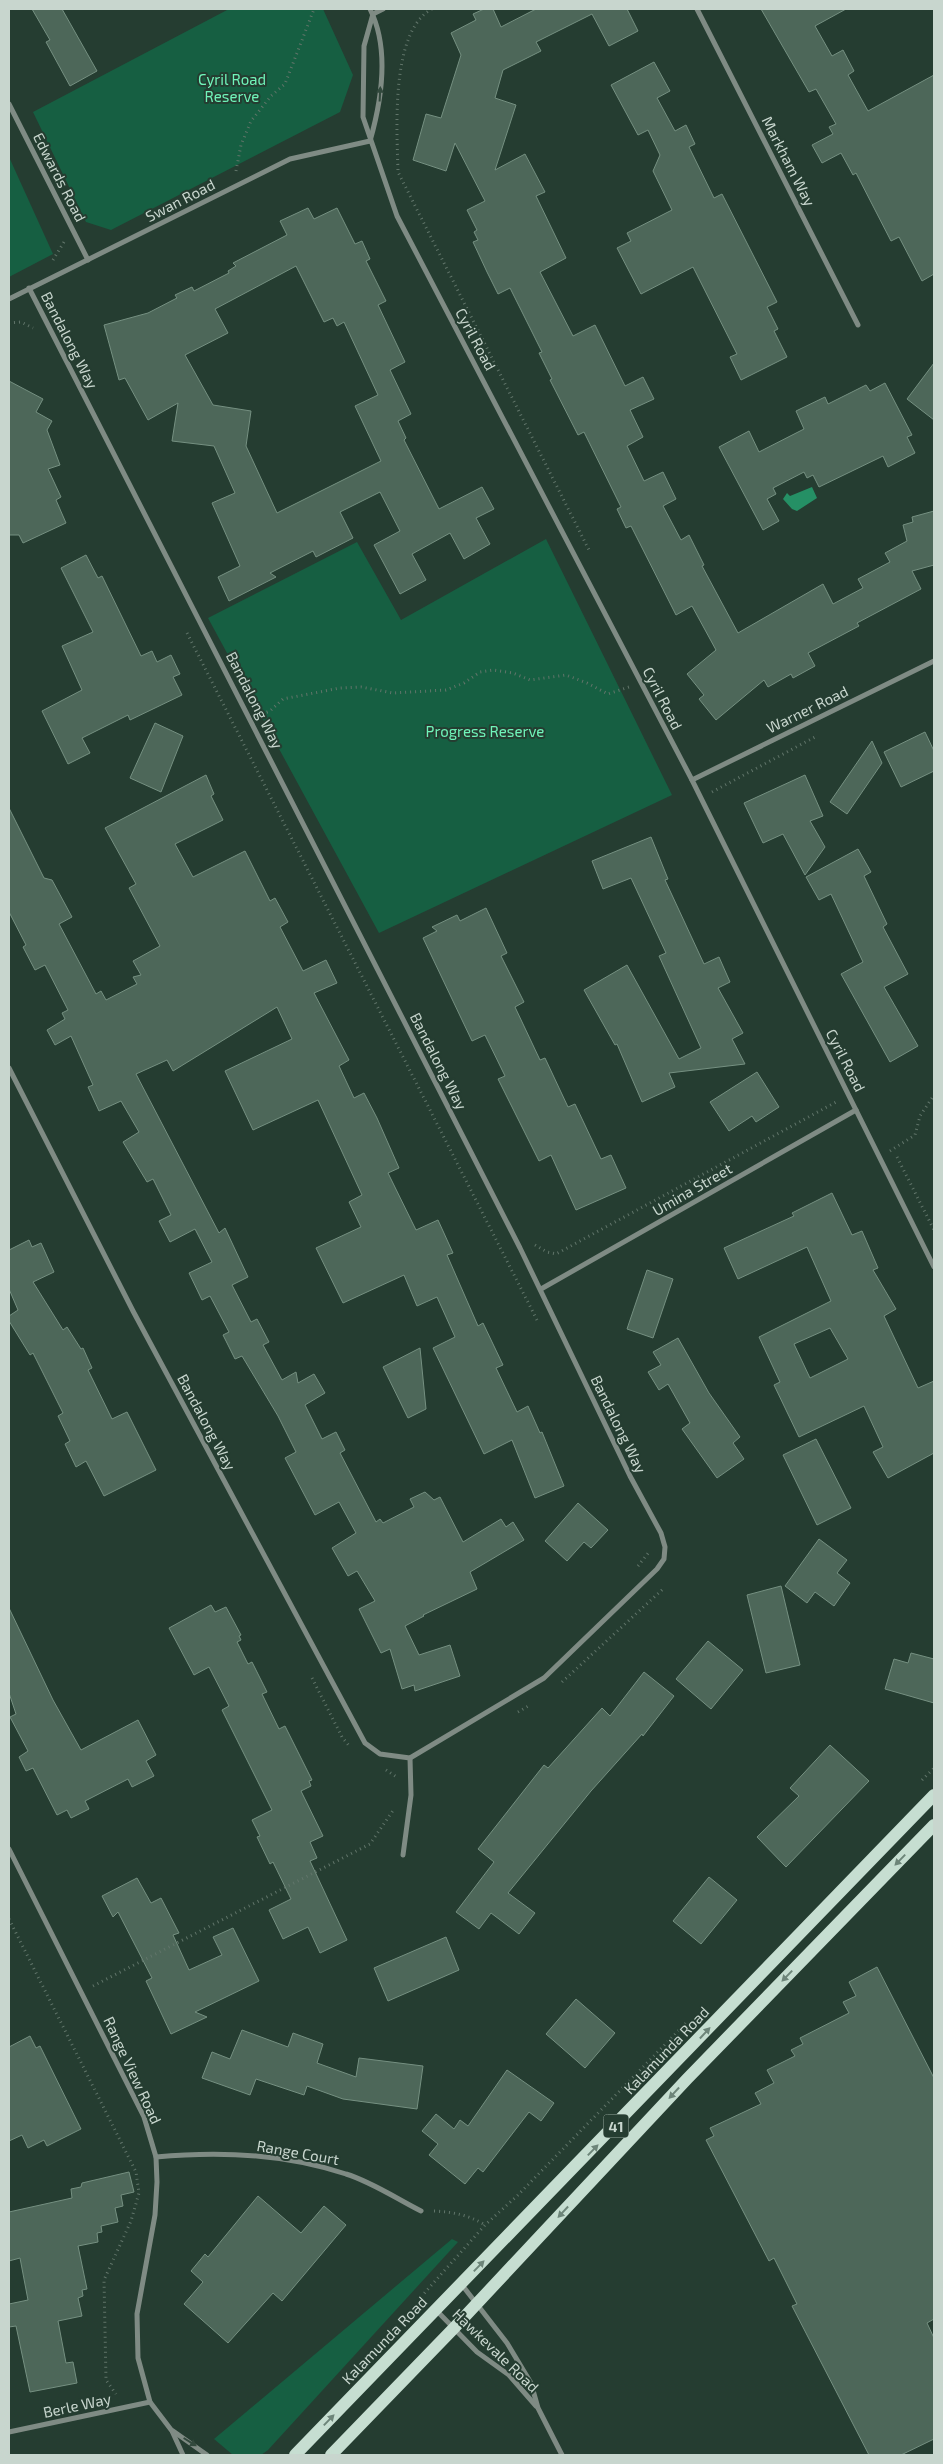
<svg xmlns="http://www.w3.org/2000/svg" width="943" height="2464" viewBox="0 0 943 2464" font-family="'Exo 2',sans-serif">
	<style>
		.green { fill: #165f42 }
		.water { fill: #259065 }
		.building { fill: #4d6759; stroke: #759081; fill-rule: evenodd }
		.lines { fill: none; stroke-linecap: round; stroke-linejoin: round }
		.path { stroke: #61756a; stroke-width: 3; stroke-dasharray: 1 4; stroke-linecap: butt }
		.street { stroke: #7f8b84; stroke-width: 5 }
		.primary { stroke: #c6ded1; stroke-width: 12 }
		.oneway { fill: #32493d }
		.oneway2 { fill: #6d8579 }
		.labels { text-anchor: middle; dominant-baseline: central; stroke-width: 4; stroke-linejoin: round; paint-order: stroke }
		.shield { fill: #253d31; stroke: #97a89f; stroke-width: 1 }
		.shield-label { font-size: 14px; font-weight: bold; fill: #c8d6ce }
		.park-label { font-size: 15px; fill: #70f5ba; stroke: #253d31 }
		.street-label { font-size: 15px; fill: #c8d6ce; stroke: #253d31 }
	</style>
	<rect width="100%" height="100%" fill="#253d31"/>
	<g class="green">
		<polygon points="229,9 323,9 353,75 340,112 111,230 86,222 33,112"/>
		<polygon points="9,157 53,254 9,277"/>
		<polygon points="546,539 672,795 379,933 208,618 357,542 401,620"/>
		<polygon points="452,2239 458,2242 268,2450 261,2455 233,2455 214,2439"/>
	</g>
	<polygon class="water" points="812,487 817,498 797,511 792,509 783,499 787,493 790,496"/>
	<g class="building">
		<polygon points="32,9 62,9 97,71 70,86 46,42 50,40"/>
		<polygon points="484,9 493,9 501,27 536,9 627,9 638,31 609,46 592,14 536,42 541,51 503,70 495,98 516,105 495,170 525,154 545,192 536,196 566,258 540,272 573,336 595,325 625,386 643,377 654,399 630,410 643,437 627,446 644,481 663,472 676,499 663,506 681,540 689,535 704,565 702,566 738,633 823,584 833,604 863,588 858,579 890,562 885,553 907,541 903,525 913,522 912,517 934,511 934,565 912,571 921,589 857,623 859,626 808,653 815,666 793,678 791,674 768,687 764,680 716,720 699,699 704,695 687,674 716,650 692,606 676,615 631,526 626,528 617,509 621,507 584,432 578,435 550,380 552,379 539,353 542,352 510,288 498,294 487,272 473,242 478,240 474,232 477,230 467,210 485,201 455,143 446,171 413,160 426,114 441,118 461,55 451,33 476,20 473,14"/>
		<polygon points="761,9 846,9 815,26 832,56 843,50 854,71 848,75 868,111 934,75 934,274 922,281 899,237 891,241 856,173 853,175 841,153 822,163 812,145 833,134 829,127 836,124 816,89 809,92"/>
		<polygon points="654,62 670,91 657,98 675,131 686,125 695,144 689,147 714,198 722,194 777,302 767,307 778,329 774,331 787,357 741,380 730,357 737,354 693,267 641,294 617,248 631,241 627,233 672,210 653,171 660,155 648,130 638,135 611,85"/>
		<path d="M308,208L314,219L337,208L355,244L362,241L370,259L366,261L386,301L378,305L405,362L390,370L411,414L398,421L406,438L404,440L439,509L482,487L494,509L476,518L490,544L464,559L450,533L412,554L426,580L400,594L374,545L400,531L380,492L340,512L353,538L316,557L313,551L270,573L276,577L229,601L218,577L240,566L212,503L235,493L214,446L172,441L178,403L148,420L125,378L119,380L104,325L148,313L177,298L175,295L192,287L194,291L229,273L228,271L236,266L233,263L287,235L280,221ZM296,266L324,322L333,318L337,326L344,322L378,395L355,406L381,461L277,513L246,446L251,411L213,405L185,355L228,333L215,309Z"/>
		<polygon points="934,363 934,420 907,399"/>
		<polygon points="9,381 43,399 36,412 52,421 47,430 60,465 48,469 61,497 56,500 66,523 23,543 19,535 9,535"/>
		<polygon points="885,383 912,435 907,437 915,453 888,467 883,456 819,487 813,475 807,478 804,472 773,488 776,494 767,499 779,521 763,530 719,447 749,431 759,452 804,429 796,411 825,397 828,404 866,385 870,391"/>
		<polygon points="86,555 98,578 102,576 141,656 152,651 157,662 171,655 180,674 173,677 182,695 130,720 128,715 82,738 90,753 68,764 42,711 82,690 62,646 93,632 61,568"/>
		<polygon points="155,723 183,736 161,792 130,778"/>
		<polygon points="925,732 934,751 934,771 901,787 884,752"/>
		<polygon points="872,741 882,763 847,814 830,802"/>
		<polygon points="206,775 214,794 211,796 223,820 175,844 193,877 245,851 270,901 275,898 288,922 280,927 303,971 326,960 337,983 314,993 349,1060 339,1066 354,1098 364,1093 377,1118 399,1168 388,1173 416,1230 438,1220 453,1253 447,1255 478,1326 483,1323 503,1365 496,1368 517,1412 528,1406 540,1433 542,1432 564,1486 535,1498 512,1440 484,1454 433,1348 455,1337 437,1297 417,1306 404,1275 343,1303 316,1248 361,1227 349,1202 362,1195 318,1100 253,1130 225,1071 292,1039 277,1007 173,1071 167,1060 136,1074 219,1233 225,1228 248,1277 232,1285 251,1322 257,1319 269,1342 263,1345 282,1380 296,1372 298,1383 314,1374 325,1393 305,1405 322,1439 336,1432 345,1450 340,1453 376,1522 380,1519 383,1523 414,1507 410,1499 425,1492 434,1500 440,1497 463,1542 501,1519 506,1527 513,1522 524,1540 470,1572 477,1589 423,1615 424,1616 405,1626 419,1655 450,1645 460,1676 415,1691 414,1685 402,1689 390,1649 381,1653 359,1609 375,1601 357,1571 348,1576 332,1548 356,1533 339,1502 315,1515 285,1458 296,1452 278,1416 242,1356 235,1359 223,1335 229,1332 210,1296 202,1300 189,1273 212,1262 195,1229 170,1242 159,1221 171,1215 153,1179 147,1182 123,1142 139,1132 121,1101 99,1111 88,1087 93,1085 71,1036 55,1045 47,1030 65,1019 62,1013 68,1010 45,965 35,970 23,947 26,945 9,912 9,808 44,878 52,880 72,917 59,924 96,994 101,991 106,1000 137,984 133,977 141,975 133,961 160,946 129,888 136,884 105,828"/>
		<polygon points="805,775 823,816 810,821 825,847 805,875 783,834 763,843 744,803"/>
		<polygon points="651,837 668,879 665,880 704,964 719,957 730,982 718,988 743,1033 732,1039 745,1064 669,1073 675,1087 642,1102 617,1044 615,1045 584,990 627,965 679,1059 701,1048 659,956 666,953 631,878 603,889 592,861"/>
		<polygon points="858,849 871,872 864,876 887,924 883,927 908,974 884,987 918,1046 890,1062 841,974 863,962 831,894 819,900 806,877"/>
		<polygon points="486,908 507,953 501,956 524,1002 515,1007 540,1060 545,1058 568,1107 575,1104 601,1159 611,1155 626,1188 576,1210 551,1155 539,1161 498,1079 505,1076 485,1035 472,1041 423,938 437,931 432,927 457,915 460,921"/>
		<polygon points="757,1072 779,1107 756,1122 752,1116 729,1131 710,1102"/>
		<path d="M832,1193L852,1235L862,1231L878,1268L873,1270L896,1309L884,1316L918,1388L934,1381V1453L888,1478L873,1452L883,1447L864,1406L799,1437L774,1385L780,1382L759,1337L831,1301L807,1247L738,1279L724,1248L794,1216L792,1213ZM830,1328L848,1359L810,1378L794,1344Z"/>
		<polygon points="29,1240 32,1247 41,1243 54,1272 33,1282 63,1330 67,1327 81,1349 83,1348 92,1368 88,1370 112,1419 127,1412 156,1470 104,1496 86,1461 76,1467 65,1444 70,1441 58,1416 63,1413 33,1353 30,1355 9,1321 9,1316 18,1310 9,1289 9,1250"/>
		<polygon points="647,1270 673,1279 653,1338 627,1329"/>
		<polygon points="678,1338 709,1393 740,1437 733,1443 744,1459 717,1478 682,1429 690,1423 668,1384 659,1390 648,1372 661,1365 653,1352"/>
		<polygon points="420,1348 426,1409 408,1418 383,1367"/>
		<polygon points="816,1439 851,1508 817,1525 783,1455"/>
		<polygon points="578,1503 608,1530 591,1548 584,1542 567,1561 545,1541"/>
		<polygon points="819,1539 847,1560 837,1573 850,1583 834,1606 815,1592 807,1603 785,1586"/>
		<polygon points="781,1586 800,1665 766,1673 747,1595"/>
		<polygon points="211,1605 215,1612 226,1607 241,1635 239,1636 241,1640 237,1642 248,1664 252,1662 267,1692 262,1694 279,1729 285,1726 312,1780 309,1781 311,1786 301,1791 323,1836 310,1842 317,1858 310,1861 347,1940 320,1953 308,1927 283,1939 269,1910 291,1899 273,1862 270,1864 257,1837 260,1836 252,1820 272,1810 222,1710 229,1706 209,1667 194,1675 169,1628"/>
		<polygon points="9,1608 53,1700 81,1750 138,1720 156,1755 146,1761 154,1776 132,1787 128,1779 85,1801 89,1809 71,1818 67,1810 57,1815 33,1768 26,1771 19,1757 28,1751 10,1717 16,1714 9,1693"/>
		<polygon points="708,1641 743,1670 711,1709 676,1679"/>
		<polygon points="911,1653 934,1659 934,1703 885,1689 894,1659 908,1663"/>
		<polygon points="644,1672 674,1696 643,1736 642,1734 591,1791 508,1893 535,1913 519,1934 491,1913 479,1929 456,1912 494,1862 478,1849 544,1765 548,1768 602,1708 610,1716"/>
		<polygon points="830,1745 869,1781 786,1867 757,1837 799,1796 790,1788"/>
		<polygon points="709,1877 737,1900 701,1944 673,1921"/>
		<polygon points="137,1878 151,1903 161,1898 179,1933 173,1935 189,1970 222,1955 213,1937 233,1928 259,1981 195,2012 207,2017 171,2034 146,1981 152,1978 118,1912 113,1917 102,1896"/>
		<polygon points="446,1937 459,1970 388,2001 374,1968"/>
		<polygon points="877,1967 934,2078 934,2319 927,2323 934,2338 934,2439 901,2455 869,2455 792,2306 797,2304 774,2258 769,2261 706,2140 714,2136 710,2128 761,2104 755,2093 774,2083 767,2070 795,2056 791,2050 803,2044 800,2038 849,2013 843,2002 856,1996 849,1982"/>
		<polygon points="576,1999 615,2033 585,2068 546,2034"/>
		<polygon points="242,2030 288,2047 293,2033 323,2044 317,2063 356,2077 359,2058 423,2066 417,2109 343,2099 307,2086 304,2095 256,2079 250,2095 202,2078 212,2052 230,2059"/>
		<polygon points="30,2036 36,2048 40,2046 81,2129 47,2146 44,2140 28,2148 22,2135 9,2141 9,2047"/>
		<polygon points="507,2070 554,2103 541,2121 529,2112 483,2172 478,2168 465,2184 429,2155 438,2144 422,2131 436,2114 454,2129 460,2120 468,2126"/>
		<polygon points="129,2172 134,2192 121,2195 123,2206 115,2208 118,2222 101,2226 102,2232 97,2233 98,2242 78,2246 87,2289 82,2290 83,2296 78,2298 82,2316 58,2321 66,2363 73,2362 77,2383 30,2392 16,2326 9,2327 9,2304 28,2300 20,2258 9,2261 9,2212 72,2198 71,2189 81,2187 82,2183"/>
		<polygon points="258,2196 301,2233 324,2206 346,2225 282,2301 273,2293 228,2343 184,2304 203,2282 191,2271 205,2254 208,2257"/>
	</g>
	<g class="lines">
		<g class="path">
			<path d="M432,9C390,31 397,131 398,172L590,552"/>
			<polyline points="236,171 241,145 251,121 271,96 285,84 314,9"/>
			<polyline points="53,260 64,242"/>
			<polyline points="9,323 21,322 33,328"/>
			<polyline points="187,633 537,1320"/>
			<polyline points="262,714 270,711 283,699 340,688 361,687 393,693 446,690 464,683 480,672 493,670 513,673 530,680 566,675 587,683 608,694 629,687"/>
			<polyline points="712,792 815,737"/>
			<polyline points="890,1151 915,1135 920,1116 934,1095"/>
			<polyline points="897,1157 934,1230"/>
			<polyline points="535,1245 547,1252 556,1254 838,1101"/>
			<polyline points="638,1566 649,1552"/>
			<polyline points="312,1678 342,1737 350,1747"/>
			<polyline points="562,1682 663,1589"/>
			<polyline points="518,1712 530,1705"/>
			<polyline points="386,1770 398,1778"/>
			<polyline points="922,1780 934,1768"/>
			<polyline points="9,1919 136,2172 139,2193 131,2221 104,2280 106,2380 116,2394"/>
			<polyline points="93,1986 370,1844 394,1809"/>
			<path d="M434,2211C453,2212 469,2215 485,2225"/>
			<polyline points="421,2297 485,2225 517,2196 686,2023"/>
		</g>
		<g class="street">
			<polyline points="697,9 858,325"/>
			<polyline points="373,14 364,46 363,117 397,216 692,780 934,1267"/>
			<polyline points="373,14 383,9"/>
			<polyline points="9,104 88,260"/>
			<path d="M370,141C382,99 390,49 370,9"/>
			<polyline points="9,299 290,159 370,141"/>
			<polyline points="692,780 934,661"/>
			<polyline points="9,1068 133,1311 365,1743 380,1754 410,1758 544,1678 657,1569 664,1559 665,1547 661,1533 630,1476 520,1248 29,288"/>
			<polyline points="541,1289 856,1110"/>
			<polyline points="9,1849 144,2117 156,2157 157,2182 155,2215 137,2314 138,2358 150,2402 172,2431 183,2455"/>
			<polyline points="403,1855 411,1795 410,1758"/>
			<path d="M156,2157C218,2151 286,2154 346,2174C372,2182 397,2199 421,2211"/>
			<polyline points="462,2285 507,2343 531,2383 538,2408 562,2455"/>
			<polyline points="436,2310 477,2352 509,2375 536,2406"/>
			<polyline points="173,2431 207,2455"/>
			<polyline points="9,2432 150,2402"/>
		</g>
		<g class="primary">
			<polyline points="295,2455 934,1795"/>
			<polyline points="331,2455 454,2328 687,2079 934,1825"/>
		</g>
	</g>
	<defs><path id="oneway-solid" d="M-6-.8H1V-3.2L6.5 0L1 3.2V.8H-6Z" transform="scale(1.25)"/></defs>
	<g class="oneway">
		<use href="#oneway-solid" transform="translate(380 94) rotate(-87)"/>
		<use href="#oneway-solid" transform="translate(190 2442) rotate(32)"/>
	</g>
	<g class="oneway2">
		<use href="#oneway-solid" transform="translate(900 1860) rotate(134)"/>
		<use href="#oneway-solid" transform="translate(787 1976) rotate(134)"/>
		<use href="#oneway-solid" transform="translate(705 2033) rotate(-47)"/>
		<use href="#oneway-solid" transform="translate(674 2093) rotate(133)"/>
		<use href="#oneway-solid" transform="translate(593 2150) rotate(-46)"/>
		<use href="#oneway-solid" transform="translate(563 2212) rotate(133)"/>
		<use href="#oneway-solid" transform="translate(479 2266) rotate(-46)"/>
		<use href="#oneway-solid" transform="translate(329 2420) rotate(-46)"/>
	</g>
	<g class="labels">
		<rect class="shield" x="603.5" y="2114.5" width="25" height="23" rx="4"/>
		<g class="shield-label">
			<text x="616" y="2126">41</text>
		</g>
		<g class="park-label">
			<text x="232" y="79">Cyril Road<tspan x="232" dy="17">Reserve</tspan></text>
			<text x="485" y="731">Progress Reserve</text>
		</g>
		<g class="street-label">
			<text transform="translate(789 161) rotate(63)">Markham Way</text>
			<text transform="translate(60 177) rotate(63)">Edwards Road</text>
			<text transform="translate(180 200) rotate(-27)">Swan Road</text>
			<text transform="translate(476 339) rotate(62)">Cyril Road</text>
			<text transform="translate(70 340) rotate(63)">Bandalong Way</text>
			<text transform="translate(663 698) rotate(63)">Cyril Road</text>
			<text transform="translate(255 700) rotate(63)">Bandalong Way</text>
			<text transform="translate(807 709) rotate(-26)">Warner Road</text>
			<text transform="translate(846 1060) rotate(63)">Cyril Road</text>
			<text transform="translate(439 1061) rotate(63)">Bandalong Way</text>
			<text transform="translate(692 1189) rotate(-30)">Umina Street</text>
			<text transform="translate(207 1422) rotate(62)">Bandalong Way</text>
			<text transform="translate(619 1424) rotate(64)">Bandalong Way</text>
			<text transform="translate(666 2050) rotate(-46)">Kalamunda Road</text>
			<text transform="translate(133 2070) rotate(65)">Range View Road</text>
			<text transform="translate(298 2152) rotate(10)">Range Court</text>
			<text transform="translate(384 2340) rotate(-46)">Kalamunda Road</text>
			<text transform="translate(496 2350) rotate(44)">Hawkevale Road</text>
			<text transform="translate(77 2405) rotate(-12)">Berle Way</text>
		</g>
	</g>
	<rect width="943" height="2464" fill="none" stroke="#c8d6ce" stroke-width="20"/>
</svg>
